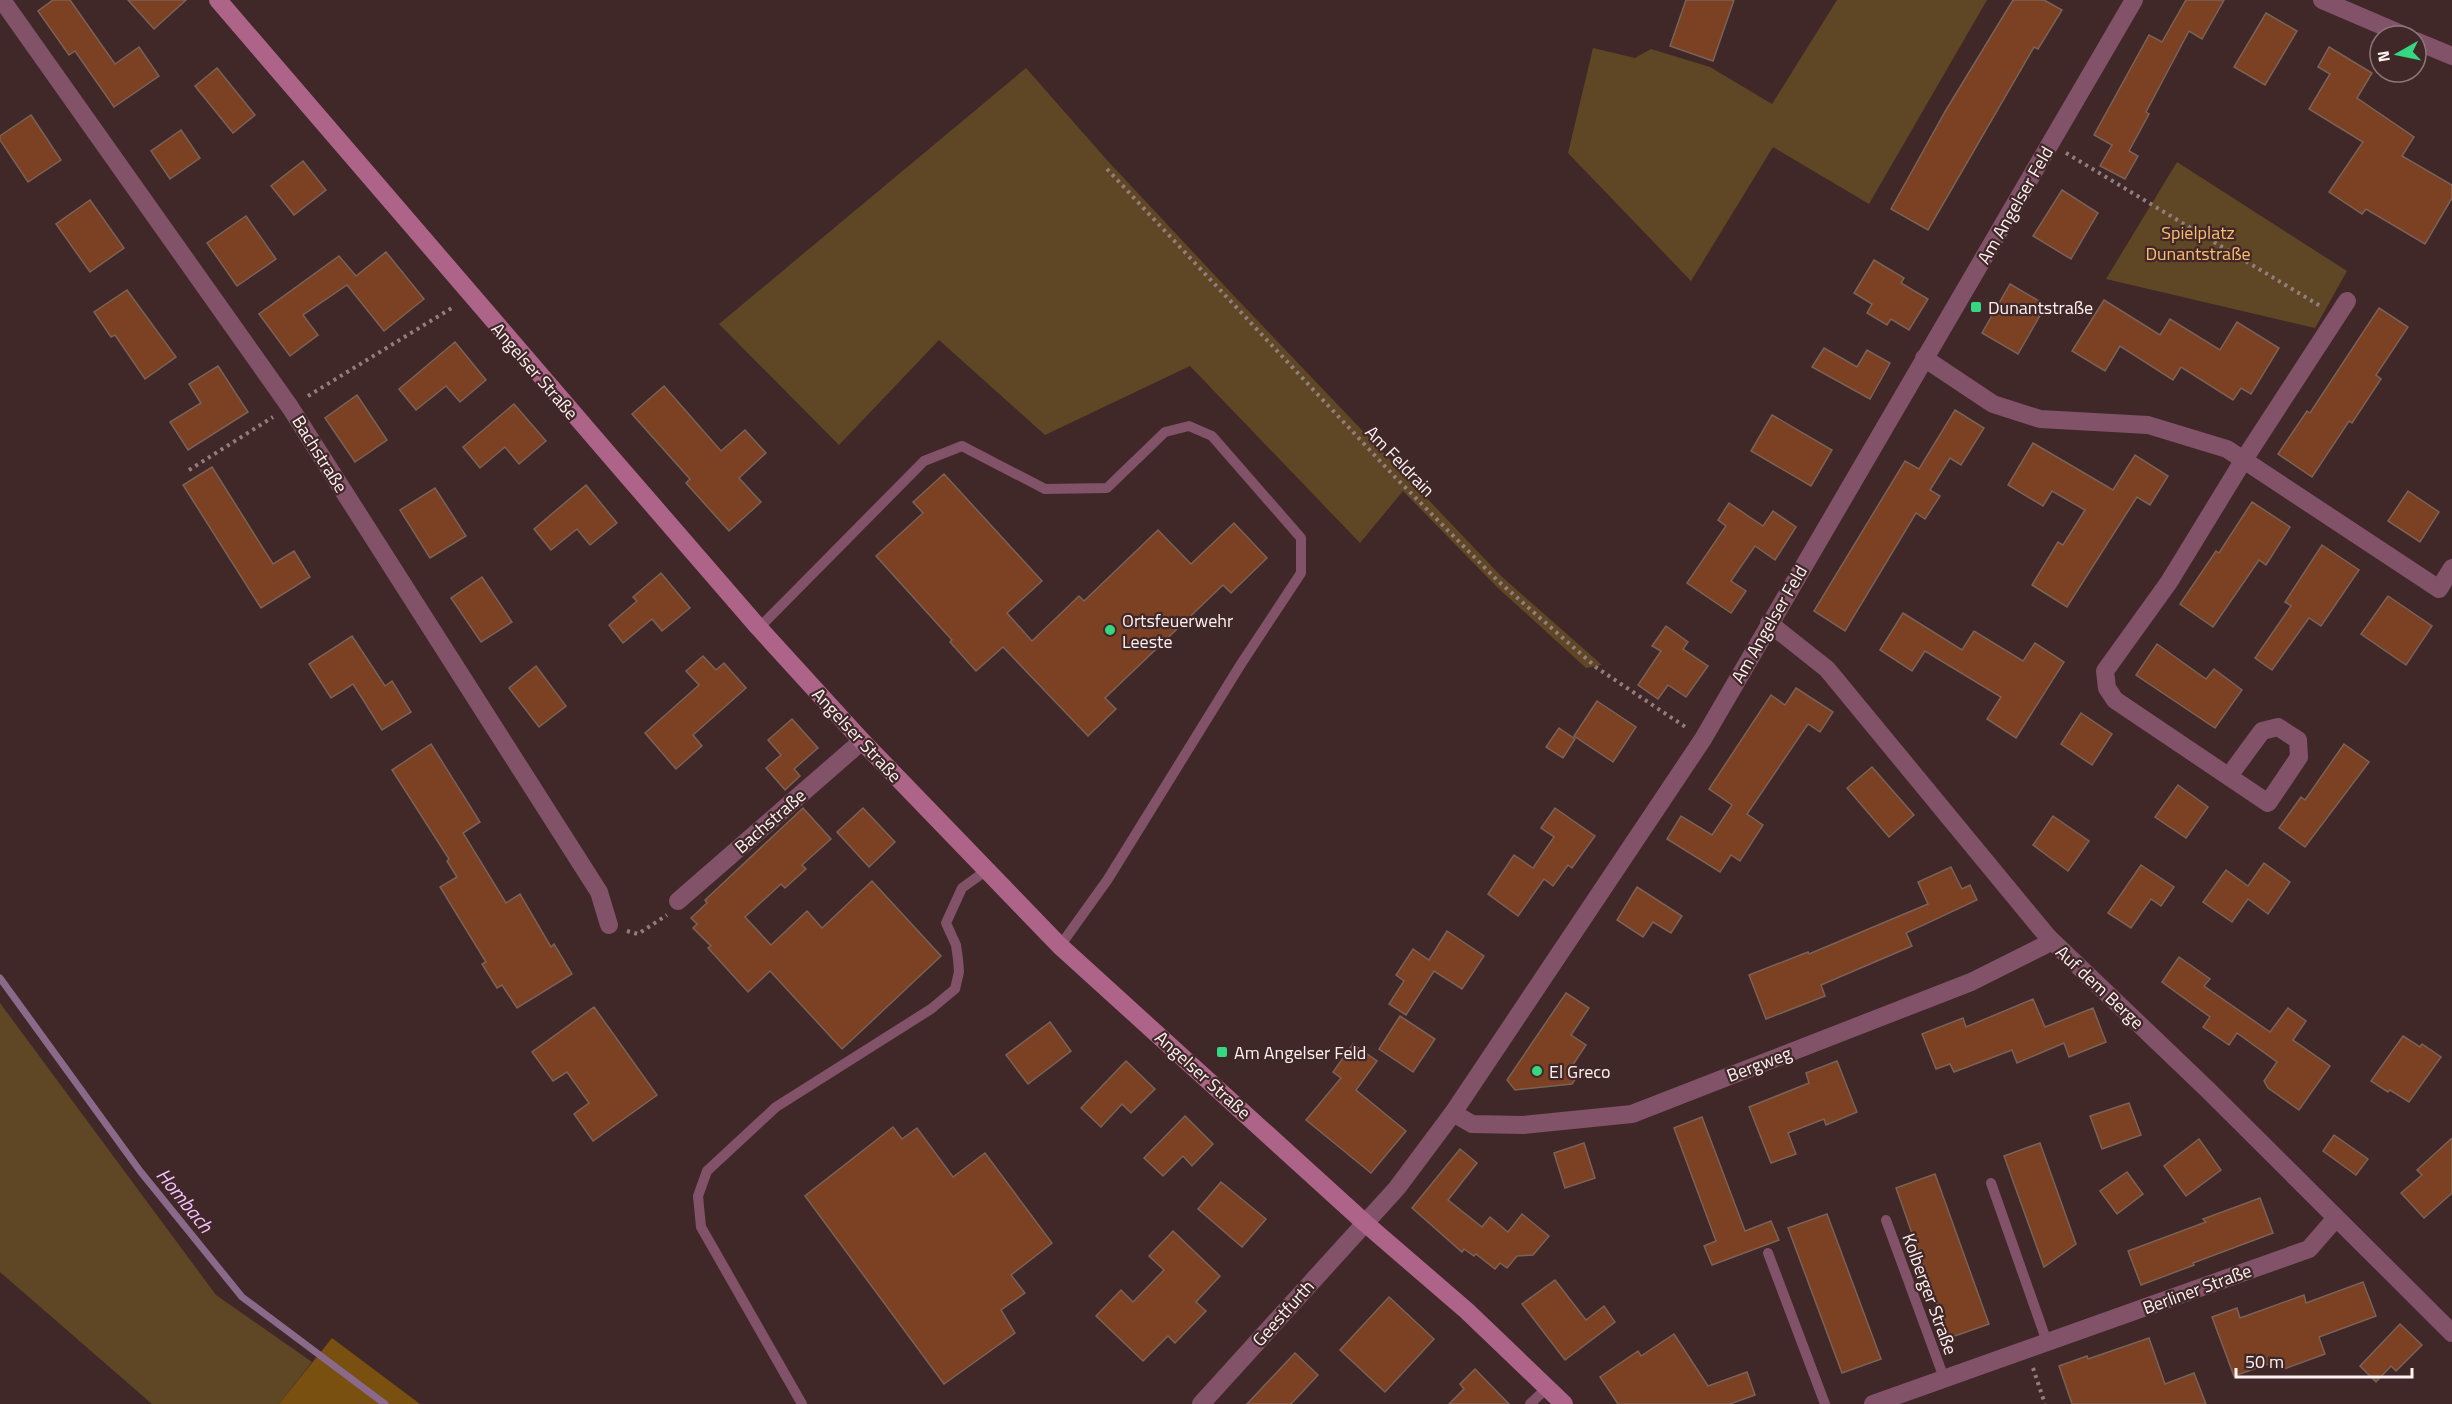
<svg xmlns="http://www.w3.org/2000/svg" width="2452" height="1404" viewBox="0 0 2452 1404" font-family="'Titillium Web',sans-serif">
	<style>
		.green { fill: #5f4625 }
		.forest { fill: #79500f }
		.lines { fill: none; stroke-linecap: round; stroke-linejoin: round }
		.stream { stroke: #8b698a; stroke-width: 7 }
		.building { fill: #7c4023; stroke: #7a6257; stroke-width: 1.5 }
		.path { stroke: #927e7f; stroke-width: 4; stroke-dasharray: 3 4.5; stroke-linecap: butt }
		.service { stroke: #815268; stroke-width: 10 }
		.minor { stroke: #815268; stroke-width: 18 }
		.secondary { stroke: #ad6488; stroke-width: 18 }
		.poi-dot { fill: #35d881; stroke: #402829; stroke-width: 2 }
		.labels { text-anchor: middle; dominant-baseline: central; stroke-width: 4.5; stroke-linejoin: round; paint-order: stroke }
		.street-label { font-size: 18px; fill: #fff1f1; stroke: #402829 }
		.park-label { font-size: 18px; fill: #fdbe6c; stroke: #402829 }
		.poi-label { font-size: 18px; fill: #fff1f1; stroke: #402829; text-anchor: start }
		.water-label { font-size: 20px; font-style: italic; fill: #f6c1fd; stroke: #402829 }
	</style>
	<rect width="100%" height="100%" fill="#402829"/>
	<g class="green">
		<polygon points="1837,0 1987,0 1869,204 1773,147 1691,281 1568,153 1593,48 1635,58 1651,49 1710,67 1772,104"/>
		<polygon points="1026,68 1106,159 1236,298 1501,576 1602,665 1586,668 1497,587 1403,491 1360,543 1190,366 1045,435 939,340 839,445 719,324"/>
		<polygon points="2177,162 2347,271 2315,328 2106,279"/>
		<polygon points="0,1003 216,1295 312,1362 279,1404 152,1404 0,1272"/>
	</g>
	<polygon class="forest" points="332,1338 420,1404 279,1404"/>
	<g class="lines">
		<polyline class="stream" points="0,978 140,1171 242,1297 385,1404"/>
	</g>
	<g class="building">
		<polygon points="53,0 70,0 115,64 139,47 159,76 114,107 75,51 69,55 38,11"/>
		<polygon points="128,0 186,0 154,29"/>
		<polygon points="1686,0 1734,0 1713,61 1670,46"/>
		<polygon points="2013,0 2044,0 2062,10 2038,49 2034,47 1928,230 1891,209 1946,110"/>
		<polygon points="2186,0 2224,0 2202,39 2189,31 2146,112 2149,114 2129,151 2138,156 2125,179 2100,166 2112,145 2094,135 2149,35 2162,42"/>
		<polygon points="2266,13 2297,31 2265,85 2234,67"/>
		<polygon points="2329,47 2372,73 2357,98 2414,137 2402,156 2452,185 2452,198 2425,244 2366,209 2362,214 2329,192 2363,142 2309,109 2330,74 2318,67"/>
		<polygon points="217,68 255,115 233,133 195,86"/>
		<polygon points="31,115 61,160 28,182 0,140 0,136"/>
		<polygon points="181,130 200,158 170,179 151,151"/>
		<polygon points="303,161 326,190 294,215 271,186"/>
		<polygon points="2062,190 2098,213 2071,259 2033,236"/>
		<polygon points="90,200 124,248 90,272 56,224"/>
		<polygon points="246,216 276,259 237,286 207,243"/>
		<polygon points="386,252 424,299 384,331 347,285 303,315 318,335 290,356 259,314 339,256 356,276"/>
		<polygon points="1874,260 1904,278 1901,283 1928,299 1909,330 1891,319 1887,325 1867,313 1872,304 1854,293"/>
		<polygon points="2010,284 2046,305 2018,354 1982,333"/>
		<polygon points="127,290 176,357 145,379 115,335 111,337 94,312"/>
		<polygon points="2104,300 2160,335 2170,319 2220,350 2237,322 2279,348 2251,394 2241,388 2233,400 2181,367 2173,380 2120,346 2105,371 2072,351"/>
		<polygon points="2379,308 2408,327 2376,375 2381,379 2352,423 2349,421 2312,477 2278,454 2307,411 2310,413"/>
		<polygon points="455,342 486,380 460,402 446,386 416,410 399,389"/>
		<polygon points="1824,348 1857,367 1867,350 1890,363 1870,399 1812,367"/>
		<polygon points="218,366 248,412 188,450 170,422 201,403 189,384"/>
		<polygon points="664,386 721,451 745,430 766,453 739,478 761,502 729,531 686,483 690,479 632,414"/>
		<polygon points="357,395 387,440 355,462 325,418"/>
		<polygon points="514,404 546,441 519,464 505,447 480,468 463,447"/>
		<polygon points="1955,410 1984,428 1961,465 1950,458 1930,490 1940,496 1925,519 1916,513 1845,631 1814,611 1905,461 1919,469"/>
		<polygon points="1772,415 1832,450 1811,486 1751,451"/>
		<polygon points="2033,443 2113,490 2135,455 2168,476 2150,505 2137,497 2067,607 2032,585 2058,542 2063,545 2085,510 2052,491 2043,506 2008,485"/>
		<polygon points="212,467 273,564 294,551 310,577 261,608 183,485"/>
		<polygon points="944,474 1042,581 1007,613 1032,641 1079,596 1084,601 1158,530 1191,564 1234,523 1267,558 1231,593 1223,585 1105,698 1116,709 1088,736 1003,647 976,671 950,642 952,640 876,556 923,513 913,502"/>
		<polygon points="586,485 617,523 590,545 577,529 551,550 534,529"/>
		<polygon points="435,488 466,536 430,558 400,510"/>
		<polygon points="2408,491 2439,512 2420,542 2388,521"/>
		<polygon points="2252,502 2290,527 2266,565 2259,560 2213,627 2180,604 2216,551 2219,553"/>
		<polygon points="1729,503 1763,526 1773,511 1796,527 1775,560 1755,546 1731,581 1746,591 1731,613 1687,583 1726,526 1718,520"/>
		<polygon points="2322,545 2359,570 2321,626 2309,618 2272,670 2255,658 2291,606 2285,602"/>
		<polygon points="661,573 690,608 662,631 652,619 623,643 609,625 637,601 633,597"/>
		<polygon points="482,577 512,622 481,642 451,598"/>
		<polygon points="2388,596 2432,626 2406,665 2361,634"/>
		<polygon points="1903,613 1962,650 1974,631 2023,661 2035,643 2064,662 2016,738 1987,719 2001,697 1925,651 1912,671 1880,650"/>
		<polygon points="1666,626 1688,642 1683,649 1708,666 1686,697 1668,685 1658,699 1638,685 1661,651 1652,646"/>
		<polygon points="352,636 385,686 392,681 411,712 382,730 353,684 331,698 309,664"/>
		<polygon points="2157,644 2206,679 2214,669 2242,690 2215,728 2136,675"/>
		<polygon points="703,656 716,670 724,663 746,688 693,735 702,746 676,769 645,733 699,685 686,671"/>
		<polygon points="536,666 566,706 539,727 509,688"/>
		<polygon points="1796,688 1833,712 1820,732 1808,724 1747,814 1763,825 1740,861 1731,855 1720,872 1667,839 1681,816 1712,835 1732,805 1709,789 1771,695 1785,705"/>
		<polygon points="1597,701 1636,727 1613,762 1574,736"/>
		<polygon points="2081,713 2112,734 2092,765 2061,744"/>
		<polygon points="792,719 818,748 794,769 800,776 785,790 766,768 781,755 768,740"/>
		<polygon points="1559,728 1575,739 1563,758 1546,747"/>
		<polygon points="431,744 480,822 463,833 506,903 520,894 551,947 554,944 572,974 517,1008 502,985 497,988 482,964 486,962 440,887 457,877 447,861 449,859 392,770"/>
		<polygon points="2344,744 2369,762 2305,847 2279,828 2301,797 2305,800"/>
		<polygon points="1872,767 1914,815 1889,837 1847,788"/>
		<polygon points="2178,785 2208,807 2186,838 2155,817"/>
		<polygon points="803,808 831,839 802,865 806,869 785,888 781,884 745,917 771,945 807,911 822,928 872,881 941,956 842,1049 770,971 748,992 708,948 711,946 693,928 697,924 691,918 707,903 705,900"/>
		<polygon points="863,808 895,842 869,867 837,832"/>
		<polygon points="1555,808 1595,836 1572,868 1568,865 1553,886 1544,879 1518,916 1488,894 1514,855 1533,868 1554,837 1541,828"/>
		<polygon points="2053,816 2089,841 2068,871 2033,845"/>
		<polygon points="2264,863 2290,882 2268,914 2248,899 2232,922 2203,902 2226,870 2248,886"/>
		<polygon points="2141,865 2174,887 2161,906 2151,899 2131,928 2108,913"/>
		<polygon points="1951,867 1962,889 1970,885 1977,900 1906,933 1912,946 1821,985 1825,996 1766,1019 1749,975 1808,952 1809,954 1928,904 1918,882"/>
		<polygon points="1637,887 1682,916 1671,933 1653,922 1643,937 1617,920"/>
		<polygon points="1447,931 1484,956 1462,989 1434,971 1406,1015 1389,1004 1404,981 1396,975 1413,949 1429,960"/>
		<polygon points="2179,957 2210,979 2204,986 2270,1032 2288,1008 2306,1021 2293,1040 2330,1066 2299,1110 2268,1088 2264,1081 2277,1062 2237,1033 2229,1045 2203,1027 2210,1017 2162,982"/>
		<polygon points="1566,993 1589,1008 1571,1035 1586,1045 1572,1066 1580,1072 1572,1084 1515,1090 1507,1080"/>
		<polygon points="2033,999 2045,1027 2093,1008 2106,1042 2069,1057 2064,1043 2017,1063 2012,1050 1954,1072 1950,1064 1936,1069 1922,1034 1963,1018 1966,1027"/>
		<polygon points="594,1007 657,1095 593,1141 574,1114 589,1103 567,1072 553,1081 532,1052"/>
		<polygon points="1400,1016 1435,1039 1413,1072 1379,1049"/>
		<polygon points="1050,1022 1071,1051 1028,1084 1006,1055"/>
		<polygon points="2403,1036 2420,1047 2422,1044 2441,1057 2409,1102 2390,1090 2388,1092 2371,1081"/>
		<polygon points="1353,1044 1377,1061 1356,1090 1406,1131 1371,1173 1306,1120 1341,1078 1333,1072"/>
		<polygon points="1126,1061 1155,1089 1131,1113 1122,1104 1101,1127 1081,1108"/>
		<polygon points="1837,1061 1857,1112 1826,1125 1824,1119 1788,1133 1796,1154 1771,1163 1749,1107 1809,1083 1806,1073"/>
		<polygon points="2129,1103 2141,1135 2102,1149 2090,1116"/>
		<polygon points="1185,1116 1213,1144 1192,1166 1183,1156 1163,1176 1144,1158"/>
		<polygon points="1702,1117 1745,1231 1771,1221 1779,1240 1712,1265 1704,1246 1716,1241 1674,1128"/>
		<polygon points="893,1127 902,1139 917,1128 953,1177 985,1153 1052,1243 1011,1275 1025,1293 1001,1310 1015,1333 944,1384 805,1196"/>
		<polygon points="2334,1135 2368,1159 2356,1175 2323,1151"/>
		<polygon points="2452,1138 2452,1193 2424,1218 2401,1193 2422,1175 2417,1170"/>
		<polygon points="2199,1139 2221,1170 2186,1196 2164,1166"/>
		<polygon points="1584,1143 1595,1178 1565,1188 1554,1153"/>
		<polygon points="2040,1143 2076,1244 2044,1267 2004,1156"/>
		<polygon points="1460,1149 1477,1163 1448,1200 1482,1227 1490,1217 1508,1232 1522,1214 1549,1236 1533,1255 1517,1256 1507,1268 1500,1263 1495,1269 1476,1254 1474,1256 1464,1249 1462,1252 1412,1208"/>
		<polygon points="2127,1172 2143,1194 2117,1214 2100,1191"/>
		<polygon points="1935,1174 1989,1324 1949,1338 1896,1188"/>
		<polygon points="1221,1182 1266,1219 1242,1247 1198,1209"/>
		<polygon points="2260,1198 2273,1233 2193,1263 2194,1265 2141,1285 2128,1251 2206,1222 2203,1219"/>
		<polygon points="1827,1214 1881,1359 1842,1373 1788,1228"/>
		<polygon points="1173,1231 1220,1276 1196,1302 1206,1311 1175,1343 1168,1336 1143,1361 1096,1316 1121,1290 1133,1302 1164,1270 1149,1256"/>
		<polygon points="1555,1280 1586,1320 1604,1306 1615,1322 1565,1360 1522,1304"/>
		<polygon points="2363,1282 2376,1316 2319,1337 2325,1354 2284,1369 2280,1360 2234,1376 2212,1317 2237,1308 2240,1318 2304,1295 2306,1303"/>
		<polygon points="1389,1297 1434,1339 1385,1392 1340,1350"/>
		<polygon points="2400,1324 2422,1345 2396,1371 2391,1366 2376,1382 2360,1366"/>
		<polygon points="1674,1334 1708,1386 1747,1372 1755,1395 1730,1404 1618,1404 1600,1377 1638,1351 1641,1356"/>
		<polygon points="2149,1338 2165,1384 2194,1373 2206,1404 2072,1404 2059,1366 2087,1356 2088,1359"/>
		<polygon points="1295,1353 1318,1375 1291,1404 1247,1404"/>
		<polygon points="1475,1369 1509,1404 1449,1404 1464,1389 1460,1384"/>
	</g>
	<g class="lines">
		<g class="path">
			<polyline points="2066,153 2322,307"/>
			<polyline points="1107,169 1395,477 1497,580 1597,668 1687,728"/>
			<polyline points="308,396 455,306"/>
			<polyline points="189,470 273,417"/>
			<polyline points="627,931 638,934 667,915"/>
			<polyline points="2033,1368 2045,1404"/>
		</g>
		<g class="service">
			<polyline points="759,628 924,461 962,446 1045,489 1107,488 1165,432 1189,426 1212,436 1301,538 1301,573 1241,664 1108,879 1060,946"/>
			<polyline points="1991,1183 2047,1342"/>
			<polyline points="1886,1220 1944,1378"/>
			<polyline points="1768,1253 1825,1404"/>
			<polyline points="802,1404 701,1227 698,1196 707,1171 776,1107 931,1009 955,989 959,972 958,959 956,945 946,923 962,888 987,870"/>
			<polyline points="1530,1404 1548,1387"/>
		</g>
		<g class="minor">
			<polyline points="2,0 290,407 599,892 609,925"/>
			<polyline points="2322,0 2406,36"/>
			<polyline points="2416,41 2452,56"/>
			<polyline points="1924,358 1993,404 2040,419 2148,425 2227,449 2439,589 2452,568"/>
			<polyline points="1769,623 1827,669 2048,937 2208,1090 2452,1333"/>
			<polyline points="2229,776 2262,731 2278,727 2298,740 2299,757 2268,803 2115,700 2107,688 2105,671 2169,582 2243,461 2347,301"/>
			<polyline points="678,901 862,741"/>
			<polyline points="1453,1113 1472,1124 1523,1125 1632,1114 1971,982 2045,945 2048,937"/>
			<polyline points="1201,1404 1397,1188 1453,1113 1703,739 2134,0"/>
			<polyline points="1873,1404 2309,1249 2336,1218"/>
		</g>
		<polyline class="secondary" points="218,0 611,457 759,628 862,741 1060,946 1365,1223 1467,1311 1564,1404"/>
	</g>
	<g class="poi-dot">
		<rect x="1970" y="301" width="12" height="12" rx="3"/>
		<circle cx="1110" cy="630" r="6"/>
		<rect x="1216" y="1046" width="12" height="12" rx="3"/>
		<circle cx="1537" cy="1071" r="6"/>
	</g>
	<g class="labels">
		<g class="street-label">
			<text transform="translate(2015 205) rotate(-60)">Am Angelser Feld</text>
			<text transform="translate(535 371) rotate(49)">Angelser Straße</text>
			<text transform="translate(320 454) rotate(58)">Bachstraße</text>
			<text transform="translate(1400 461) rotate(46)">Am Feldrain</text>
			<text transform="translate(1769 624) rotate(-60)">Am Angelser Feld</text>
			<text transform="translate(857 735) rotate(47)">Angelser Straße</text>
			<text transform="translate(770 821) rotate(-41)">Bachstraße</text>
			<text transform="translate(2100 987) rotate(43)">Auf dem Berge</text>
			<text transform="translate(1759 1064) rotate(-21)">Bergweg</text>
			<text transform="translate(1203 1075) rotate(42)">Angelser Straße</text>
			<text transform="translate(2197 1289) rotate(-20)">Berliner Straße</text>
			<text transform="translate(1930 1294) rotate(70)">Kolberger Straße</text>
			<text transform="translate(1283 1313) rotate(-48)">Geestfurth</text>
		</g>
		<g class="park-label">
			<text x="2198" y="232">Spielplatz<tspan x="2198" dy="21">Dunantstraße</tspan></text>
		</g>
		<g class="poi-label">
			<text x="1988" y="307">Dunantstraße</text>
			<text x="1122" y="620">Ortsfeuerwehr<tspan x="1122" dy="21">Leeste</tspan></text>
			<text x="1234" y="1052">Am Angelser Feld</text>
			<text x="1549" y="1071">El Greco</text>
		</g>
		<g class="water-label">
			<text transform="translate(185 1200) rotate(51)">Hombach</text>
		</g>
	</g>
	<g transform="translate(2398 54) rotate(261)"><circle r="28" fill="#402829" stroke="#8c7879" stroke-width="1.5"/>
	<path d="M0-4.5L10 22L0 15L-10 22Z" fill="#35d881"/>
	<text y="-9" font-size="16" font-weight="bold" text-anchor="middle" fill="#fff1f1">N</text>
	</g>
	<path d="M2236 1368v9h176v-9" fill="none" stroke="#fff1f1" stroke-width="3"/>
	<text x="2245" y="1368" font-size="18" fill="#fff1f1" stroke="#402829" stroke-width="4.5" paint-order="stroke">50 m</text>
</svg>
